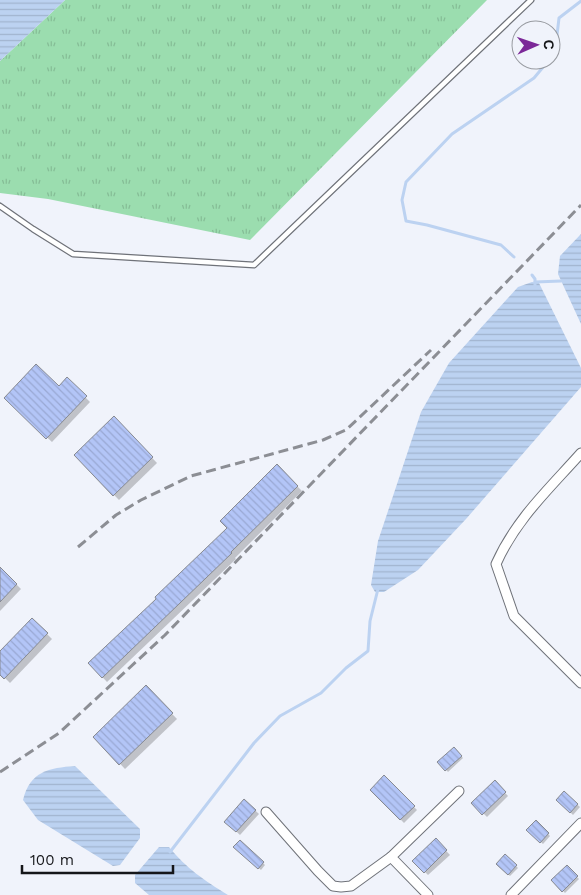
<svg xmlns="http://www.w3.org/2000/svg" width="581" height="895" viewBox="0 0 581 895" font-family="'Work Sans',sans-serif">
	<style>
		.grass { fill: url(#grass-tufts) }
		.water { fill: url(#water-rules) }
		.shadow { fill: #0003 }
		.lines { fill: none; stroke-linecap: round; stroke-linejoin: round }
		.stream { stroke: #bcd2f1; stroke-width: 3 }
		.building { fill: url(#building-back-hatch); stroke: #878a91 }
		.service-casing { stroke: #6f7279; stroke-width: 7 }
		.minor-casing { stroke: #6f7279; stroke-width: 11 }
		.service { stroke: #fff; stroke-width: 4.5 }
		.minor { stroke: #fff; stroke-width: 9 }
		.rail { stroke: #8c8e94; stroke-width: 3; stroke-dasharray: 10 5; stroke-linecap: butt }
	</style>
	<defs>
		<pattern id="grass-tufts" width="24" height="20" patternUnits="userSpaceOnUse" patternTransform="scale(1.25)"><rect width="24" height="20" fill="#9bddaf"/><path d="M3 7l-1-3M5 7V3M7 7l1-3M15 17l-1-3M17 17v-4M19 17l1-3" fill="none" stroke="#85bd96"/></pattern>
		<pattern id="water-rules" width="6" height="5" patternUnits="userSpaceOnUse" patternTransform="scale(1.25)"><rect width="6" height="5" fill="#bcd2f1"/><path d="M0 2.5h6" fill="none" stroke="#a1b4ce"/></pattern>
		<pattern id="building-back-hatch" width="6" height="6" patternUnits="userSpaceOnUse" patternTransform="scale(1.25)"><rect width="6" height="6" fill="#b3c5f7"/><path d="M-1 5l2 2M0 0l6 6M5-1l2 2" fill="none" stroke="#99a8d3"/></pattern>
	</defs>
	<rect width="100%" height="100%" fill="#f0f3fb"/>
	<polygon class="grass" points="65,0 487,0 250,240 48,199 0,193 0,61"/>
	<g class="water">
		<polygon points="0,0 65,0 0,61"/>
		<polygon points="581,234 581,324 558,274 560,256"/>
		<polygon points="532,282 539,283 581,368 581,387 466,519 418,570 384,592 375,592 371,585 378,541 421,412 449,363 518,287"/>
		<path d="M75,766L140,829V838L120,865L113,866L38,820L23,800C30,771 49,768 75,766Z"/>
		<path d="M159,847H169C187,869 204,880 228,895H149L135,883V875Z"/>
	</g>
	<g class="shadow">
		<polygon points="67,379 90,402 52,442 5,398 59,387"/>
		<polygon points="114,418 157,463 119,500 75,455"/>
		<polygon points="277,466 302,491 235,558 236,559 107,682 89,663 158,599 229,528"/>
		<polygon points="2,570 21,589 0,611 0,572"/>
		<polygon points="32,619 52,639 10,683 0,673 0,652"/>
		<polygon points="146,687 177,719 125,769 95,737"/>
		<polygon points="454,749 463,758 448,772 439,762"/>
		<polygon points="384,777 417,810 404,823 372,790"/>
		<polygon points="495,782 508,796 487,817 473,803"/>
		<polygon points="564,793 580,807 573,815 558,800"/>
		<polygon points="245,801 259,814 240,835 226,822"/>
		<polygon points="536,822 550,836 543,844 528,830"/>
		<polygon points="436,840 450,855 428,875 414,861"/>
		<polygon points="240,841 265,865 261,870 235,847"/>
		<polygon points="505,855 518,868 510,876 497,864"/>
		<polygon points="567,867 579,879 565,893 553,880"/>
	</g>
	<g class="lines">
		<g class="stream">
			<polyline points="551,57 555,52 559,18 581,1"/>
			<polyline points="514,257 501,245 427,225 406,221 402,200 406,182 452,134 534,78 549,60"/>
			<polyline points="532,275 535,279 535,286"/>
			<polyline points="535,282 561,281"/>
			<polyline points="170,852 254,743 280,716 321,693 346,668 368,651 370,621 378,589"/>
		</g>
	</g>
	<g class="building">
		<polygon points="36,364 59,386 67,377 87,396 46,439 4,398"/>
		<polygon points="114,416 153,457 113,496 74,455"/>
		<polygon points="277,464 298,486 231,552 232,553 102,678 88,663 156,599 155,597 227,528 220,521"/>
		<polygon points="0,567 17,584 0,602"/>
		<polygon points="32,618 48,633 4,679 0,675 0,651"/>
		<polygon points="146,685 173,713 119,765 93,737"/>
		<polygon points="454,747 462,756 445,771 437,762"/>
		<polygon points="384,775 415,806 400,820 370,790"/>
		<polygon points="495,780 506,792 482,815 471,803"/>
		<polygon points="564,791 578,804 570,813 556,800"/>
		<polygon points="244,799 256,810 236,832 224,822"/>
		<polygon points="536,820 549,833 540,843 526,830"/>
		<polygon points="436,838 447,850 424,873 412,861"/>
		<polygon points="240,840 264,862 258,869 233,847"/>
		<polygon points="505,854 517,865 508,875 496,864"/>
		<polygon points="567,865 578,876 562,892 551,880"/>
	</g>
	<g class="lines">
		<g class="service-casing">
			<polyline id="service" points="0,206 33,229 73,254 254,265 531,0"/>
		</g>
		<g class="minor-casing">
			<g id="minor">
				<path d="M581,453C549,489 516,519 496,564L514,616L581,683"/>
				<polyline points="266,812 318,871 333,886 341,887 351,886 391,857"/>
				<polyline points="428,895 391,857 459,791"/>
				<polyline points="511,895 581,823"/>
			</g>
		</g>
		<use href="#service" class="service"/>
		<use href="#minor" class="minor"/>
		<g class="rail">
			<polyline points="78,547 116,515 141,500 191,476 323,440 346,430 431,350"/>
			<polyline points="0,772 59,733 165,635 581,205"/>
		</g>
	</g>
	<g transform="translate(536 45) rotate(88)"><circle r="24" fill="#f0f3fb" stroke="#989ba1"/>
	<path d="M0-4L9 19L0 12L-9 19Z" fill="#7b2898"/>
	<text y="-8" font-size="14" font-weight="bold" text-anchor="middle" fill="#151619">С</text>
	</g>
	<path d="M22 865v8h151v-8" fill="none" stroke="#151619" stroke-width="2.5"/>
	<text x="30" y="865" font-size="15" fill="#151619" stroke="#f0f3fb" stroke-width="4" paint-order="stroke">100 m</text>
</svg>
